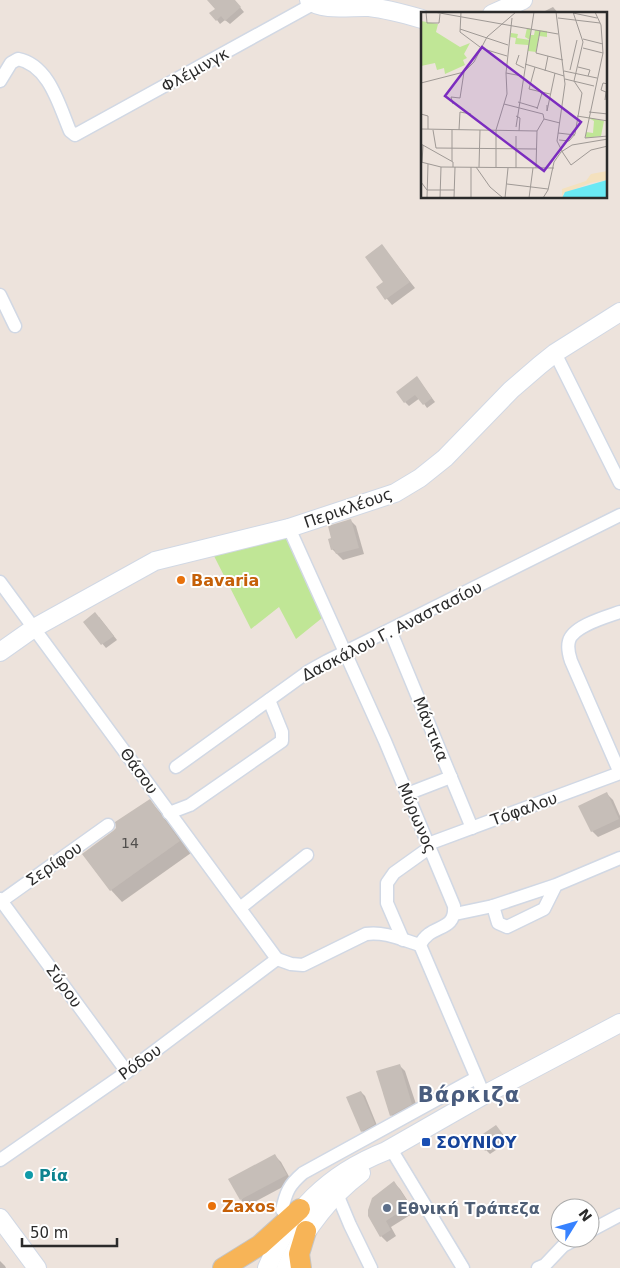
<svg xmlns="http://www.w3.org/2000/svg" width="620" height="1268" viewBox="0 0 620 1268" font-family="'DejaVu Sans',sans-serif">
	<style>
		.green { fill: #c0e696 }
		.shadow { fill: #0003 }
		.building { fill: #c6beb8 }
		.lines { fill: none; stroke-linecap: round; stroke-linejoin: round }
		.street-casing { stroke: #d1d8e4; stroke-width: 15 }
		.secondary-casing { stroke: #d1d8e4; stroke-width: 20 }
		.primary-casing { stroke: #c4c4c4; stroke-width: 22 }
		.street { stroke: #fff; stroke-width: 12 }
		.secondary { stroke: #fff; stroke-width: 18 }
		.primary { stroke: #f7b457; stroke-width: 20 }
		.food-dot { fill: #e8710a; stroke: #fff; stroke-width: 2 }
		.transit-dot { fill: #1a4fb4; stroke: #fff; stroke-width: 2 }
		.culture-dot { fill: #0f9aa8; stroke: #fff; stroke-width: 2 }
		.service-dot { fill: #5c6f8a; stroke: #fff; stroke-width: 2 }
		.labels { text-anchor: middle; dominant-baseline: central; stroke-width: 4; stroke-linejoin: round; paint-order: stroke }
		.number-label { font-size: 14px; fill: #52504e }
		.street-label { font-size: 16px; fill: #2b2b2b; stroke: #fff }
		.food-label { font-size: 16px; font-weight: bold; fill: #c56008; stroke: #fff; text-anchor: start }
		.transit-label { font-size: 16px; font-weight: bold; fill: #164399; stroke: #fff; text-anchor: start }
		.culture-label { font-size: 16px; font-weight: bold; fill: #0d838f; stroke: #fff; text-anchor: start }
		.service-label { font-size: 16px; font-weight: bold; fill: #4e5e75; stroke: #fff; text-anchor: start }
		.district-label { font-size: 21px; font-weight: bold; letter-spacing: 1px; fill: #495c7e; stroke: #fff }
		.inset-road { fill: none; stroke: #9f9995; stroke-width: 1 }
		.view { fill: #7b2cbf; fill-opacity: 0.15; stroke: #7b2cbf; stroke-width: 2.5 }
		.inset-edge { fill: none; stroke: #2b2b2b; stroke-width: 2.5 }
	</style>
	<rect width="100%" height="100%" fill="#ede3dc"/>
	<polygon class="green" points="294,532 327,614 296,639 279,607 251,629 213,554"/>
	<g class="shadow">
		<polygon points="213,0 234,0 244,12 230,24 225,20 220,24 217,20 216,9"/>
		<polygon points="553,7 559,14 539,14"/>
		<polygon points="382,246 415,288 392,305 378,288 385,282"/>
		<polygon points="420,382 435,402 427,408 420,398 409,406 405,402"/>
		<polygon points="350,520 356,526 364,554 343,560 332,549"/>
		<polygon points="99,617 117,640 106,648 84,622"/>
		<polygon points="607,794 613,800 620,816 620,827 598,837 592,831"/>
		<polygon points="149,801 161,813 191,853 122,902 111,890 114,832"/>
		<polygon points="399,1065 405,1071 418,1110 397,1121 391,1115"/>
		<polygon points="361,1092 365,1096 378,1128 366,1135 362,1131"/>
		<polygon points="496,1126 508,1142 490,1154 486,1150"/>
		<polygon points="275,1156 281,1162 292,1182 247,1206 241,1200"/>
		<polygon points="394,1183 400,1189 415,1212 391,1227 396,1236 387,1242 381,1236"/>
		<polygon points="0,1261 5,1266 6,1268 0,1268"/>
	</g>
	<g class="building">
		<polygon points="207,0 235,0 241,7 225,21 221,16 216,21 209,13 215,9"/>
		<polygon points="382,244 410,282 385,300 376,287 383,282 365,257"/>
		<polygon points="417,376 432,398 423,405 415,395 404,403 396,392"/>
		<polygon points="351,519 359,548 336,554 334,549 331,550 328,539 331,538 328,526"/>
		<polygon points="95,612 114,636 101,645 83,622"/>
		<polygon points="607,792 619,819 591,832 578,806"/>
		<polygon points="150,799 180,841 110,891 82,854 113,831 116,828 115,822"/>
		<polygon points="400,1064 412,1104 390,1116 376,1071"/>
		<polygon points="361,1091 375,1124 361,1132 346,1097"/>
		<polygon points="496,1125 505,1137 485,1151 477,1138"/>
		<polygon points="275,1154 287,1175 240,1200 228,1179"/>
		<polygon points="394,1181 410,1205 386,1221 391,1230 380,1237 368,1216 368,1210 372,1198"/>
	</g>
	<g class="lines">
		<g class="street-casing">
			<g id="street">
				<path d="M0,81L11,63L18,59C49,65 59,105 70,131L75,135L313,4"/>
				<polyline points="0,295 15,326"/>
				<polyline points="555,353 620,483"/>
				<path d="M289,528L385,741L454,906C456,933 430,923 420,945L484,1095"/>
				<polyline points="0,582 277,959"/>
				<path d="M620,612C606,617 573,626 569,641C567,648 569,655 571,661L620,773"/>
				<polyline points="390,630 472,828"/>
				<polyline points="176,767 309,671 327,661 620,515"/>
				<polyline points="407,794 451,777"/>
				<polyline points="169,813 190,805 282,741 282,732 269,700"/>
				<polyline points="428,844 620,773"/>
				<polyline points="556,885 544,909 507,927 498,923 493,906 556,885 620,858"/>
				<polyline points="0,899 127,1072"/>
				<polyline points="0,902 108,825"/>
				<polyline points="240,908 307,855"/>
				<polyline points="455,914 493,906"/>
				<polyline points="403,940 387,903 387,883 394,873 429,848"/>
				<path d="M277,959L291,964L303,965L366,934C384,931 403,940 420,945"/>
				<polyline points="391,1149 463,1268"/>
				<polyline points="0,1160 127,1072 277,959"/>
				<polyline points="337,1194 350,1225 371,1268"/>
				<path d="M282,1210C286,1192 289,1185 303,1173L476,1078"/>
				<polyline points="590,1231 620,1215"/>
				<polyline points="538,1268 545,1265 563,1246 578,1238"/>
			</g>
		</g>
		<g class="secondary-casing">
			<g id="secondary">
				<path d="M309,0C322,12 352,6 369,7C387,9 405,14 422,19"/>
				<polyline points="492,14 523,0"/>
				<polyline points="0,652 34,628 155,561 289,528 395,493 420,478 445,458 511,390 540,365 555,353 620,312"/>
				<polyline points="0,1218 37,1268"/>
				<path d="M267,1268C291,1211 328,1174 386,1151L484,1095L620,1023"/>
				<path d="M286,1268C304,1231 328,1198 361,1173"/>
			</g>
		</g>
		<g class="primary-casing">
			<g id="primary">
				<polyline points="223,1268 260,1245 300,1209"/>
				<polyline points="301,1268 299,1254 306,1231"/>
			</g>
		</g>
		<use href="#street" class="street"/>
		<use href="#secondary" class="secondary"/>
		<use href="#primary" class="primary"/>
	</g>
	<g class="food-dot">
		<circle cx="181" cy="580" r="5"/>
		<circle cx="212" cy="1206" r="5"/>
	</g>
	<rect class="transit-dot" x="421" y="1137" width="10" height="10" rx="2.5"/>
	<circle class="culture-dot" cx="29" cy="1175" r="5"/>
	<circle class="service-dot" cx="387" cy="1208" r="5"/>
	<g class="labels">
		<g class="number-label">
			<text x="130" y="843">14</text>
		</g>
		<g class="street-label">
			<text transform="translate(195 70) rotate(-29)">Φλέμινγκ</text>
			<text transform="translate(348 508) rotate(-19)">Περικλέους</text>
			<text transform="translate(392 631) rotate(-27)">Δασκάλου Γ. Αναστασίου</text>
			<text transform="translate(431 729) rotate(68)">Μάντικα</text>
			<text transform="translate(139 771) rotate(54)">Θάσου</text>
			<text transform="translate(524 809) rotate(-20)">Τόφαλου</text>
			<text transform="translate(417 818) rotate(67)">Μύρωνος</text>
			<text transform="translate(54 864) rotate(-35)">Σερίφου</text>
			<text transform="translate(64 986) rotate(54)">Σύρου</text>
			<text transform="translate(140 1062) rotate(-36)">Ρόδου</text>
		</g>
		<g class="food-label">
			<text x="191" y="580">Bavaria</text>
			<text x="222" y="1206">Zaxos</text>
		</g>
		<g class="transit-label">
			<text x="436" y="1142">ΣΟΥΝΙΟΥ</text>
		</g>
		<g class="culture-label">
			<text x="39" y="1175">Ρία</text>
		</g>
		<g class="service-label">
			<text x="397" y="1208">Εθνική Τράπεζα</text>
		</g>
		<g class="district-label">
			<text x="469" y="1095">Βάρκιζα</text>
		</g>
	</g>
	<g transform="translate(421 12)">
		<rect width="186" height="186" fill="#ede3dc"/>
		<path d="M0,9L17,12L15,20L39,35L49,31L43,42L46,46L42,48L44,53L24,62L23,56L16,58L14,51L0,54ZM106,16L110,17L109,23H113L114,18L126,19V25L118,24L115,40L107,39V33L94,32L95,26L89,25L90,21L97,22L96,26L109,28L104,25ZM166,105L183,109L180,124L165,126V120L172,121L173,109Z" fill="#c0e696"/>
		<path d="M186,159V168L169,171L142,182L141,186H135L141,185V177L165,169L170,162Z" fill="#f4e1be"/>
		<path d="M186,168V186H141L144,180Z" fill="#6ae9f4"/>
		<path class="inset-road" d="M5,0L6,11H18L19,2M13,0L137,22M40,0L39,20L59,35M135,0L144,72L136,129L142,141M174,0L180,13L182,41L164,126L187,124M152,1L176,6M137,6L179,11M39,17L87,33M119,19L115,41L142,48M162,27L182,32M162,36L182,41M66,38L86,44M98,43L95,52L103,56M104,52L143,64M114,55L108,77L129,82M157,55L169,58L167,64M149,58L156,28M124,59L127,44M143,59L176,66M85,61L101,64M144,67L173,74M0,71L43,60L53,50L66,25L95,0M184,88L185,80L180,78L182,71L187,72M97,90L117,96M32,92L30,85L39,86L43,60M83,92L122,102L123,107L139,111M126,93V99L134,61M116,97L121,81M168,100L187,102M0,102L7,104V117M95,104L99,106L98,119M156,104L187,109M95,115L113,0M0,117L116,119M12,118L15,136L116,137M38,118L39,100L50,102M137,121L154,123M95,124V156M138,128L148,129L154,122L161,81L153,69L162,30L152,0M0,132L32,150V155M142,141L150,153L170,138L187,134M31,149V118M0,150L20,155L133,156M1,151L2,133M55,155L69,175L82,186M58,155L59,118M75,155V118L86,82L85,61L91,6M115,156L116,119L123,107M0,170L6,178H33M86,172L127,177M6,186L7,152M19,186L20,155M33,186L34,155M50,186V155M84,186L87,156M108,186L112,156M122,186L127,178L133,150L140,140L151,133L187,127"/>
		<path class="view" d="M61,35L160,110L123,159L24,84Z"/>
		<rect width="186" height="186" class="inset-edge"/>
	</g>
	<g transform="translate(575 1223) rotate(53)"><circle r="24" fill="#ffffff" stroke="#aaaaaa"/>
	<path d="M0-4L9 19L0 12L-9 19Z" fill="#3782ff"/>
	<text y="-8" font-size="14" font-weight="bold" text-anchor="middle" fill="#2b2b2b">N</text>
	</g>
	<path d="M22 1238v8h95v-8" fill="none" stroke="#2b2b2b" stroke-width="2.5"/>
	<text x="30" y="1238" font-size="15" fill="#2b2b2b" stroke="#ffffff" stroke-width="4" paint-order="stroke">50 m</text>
</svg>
